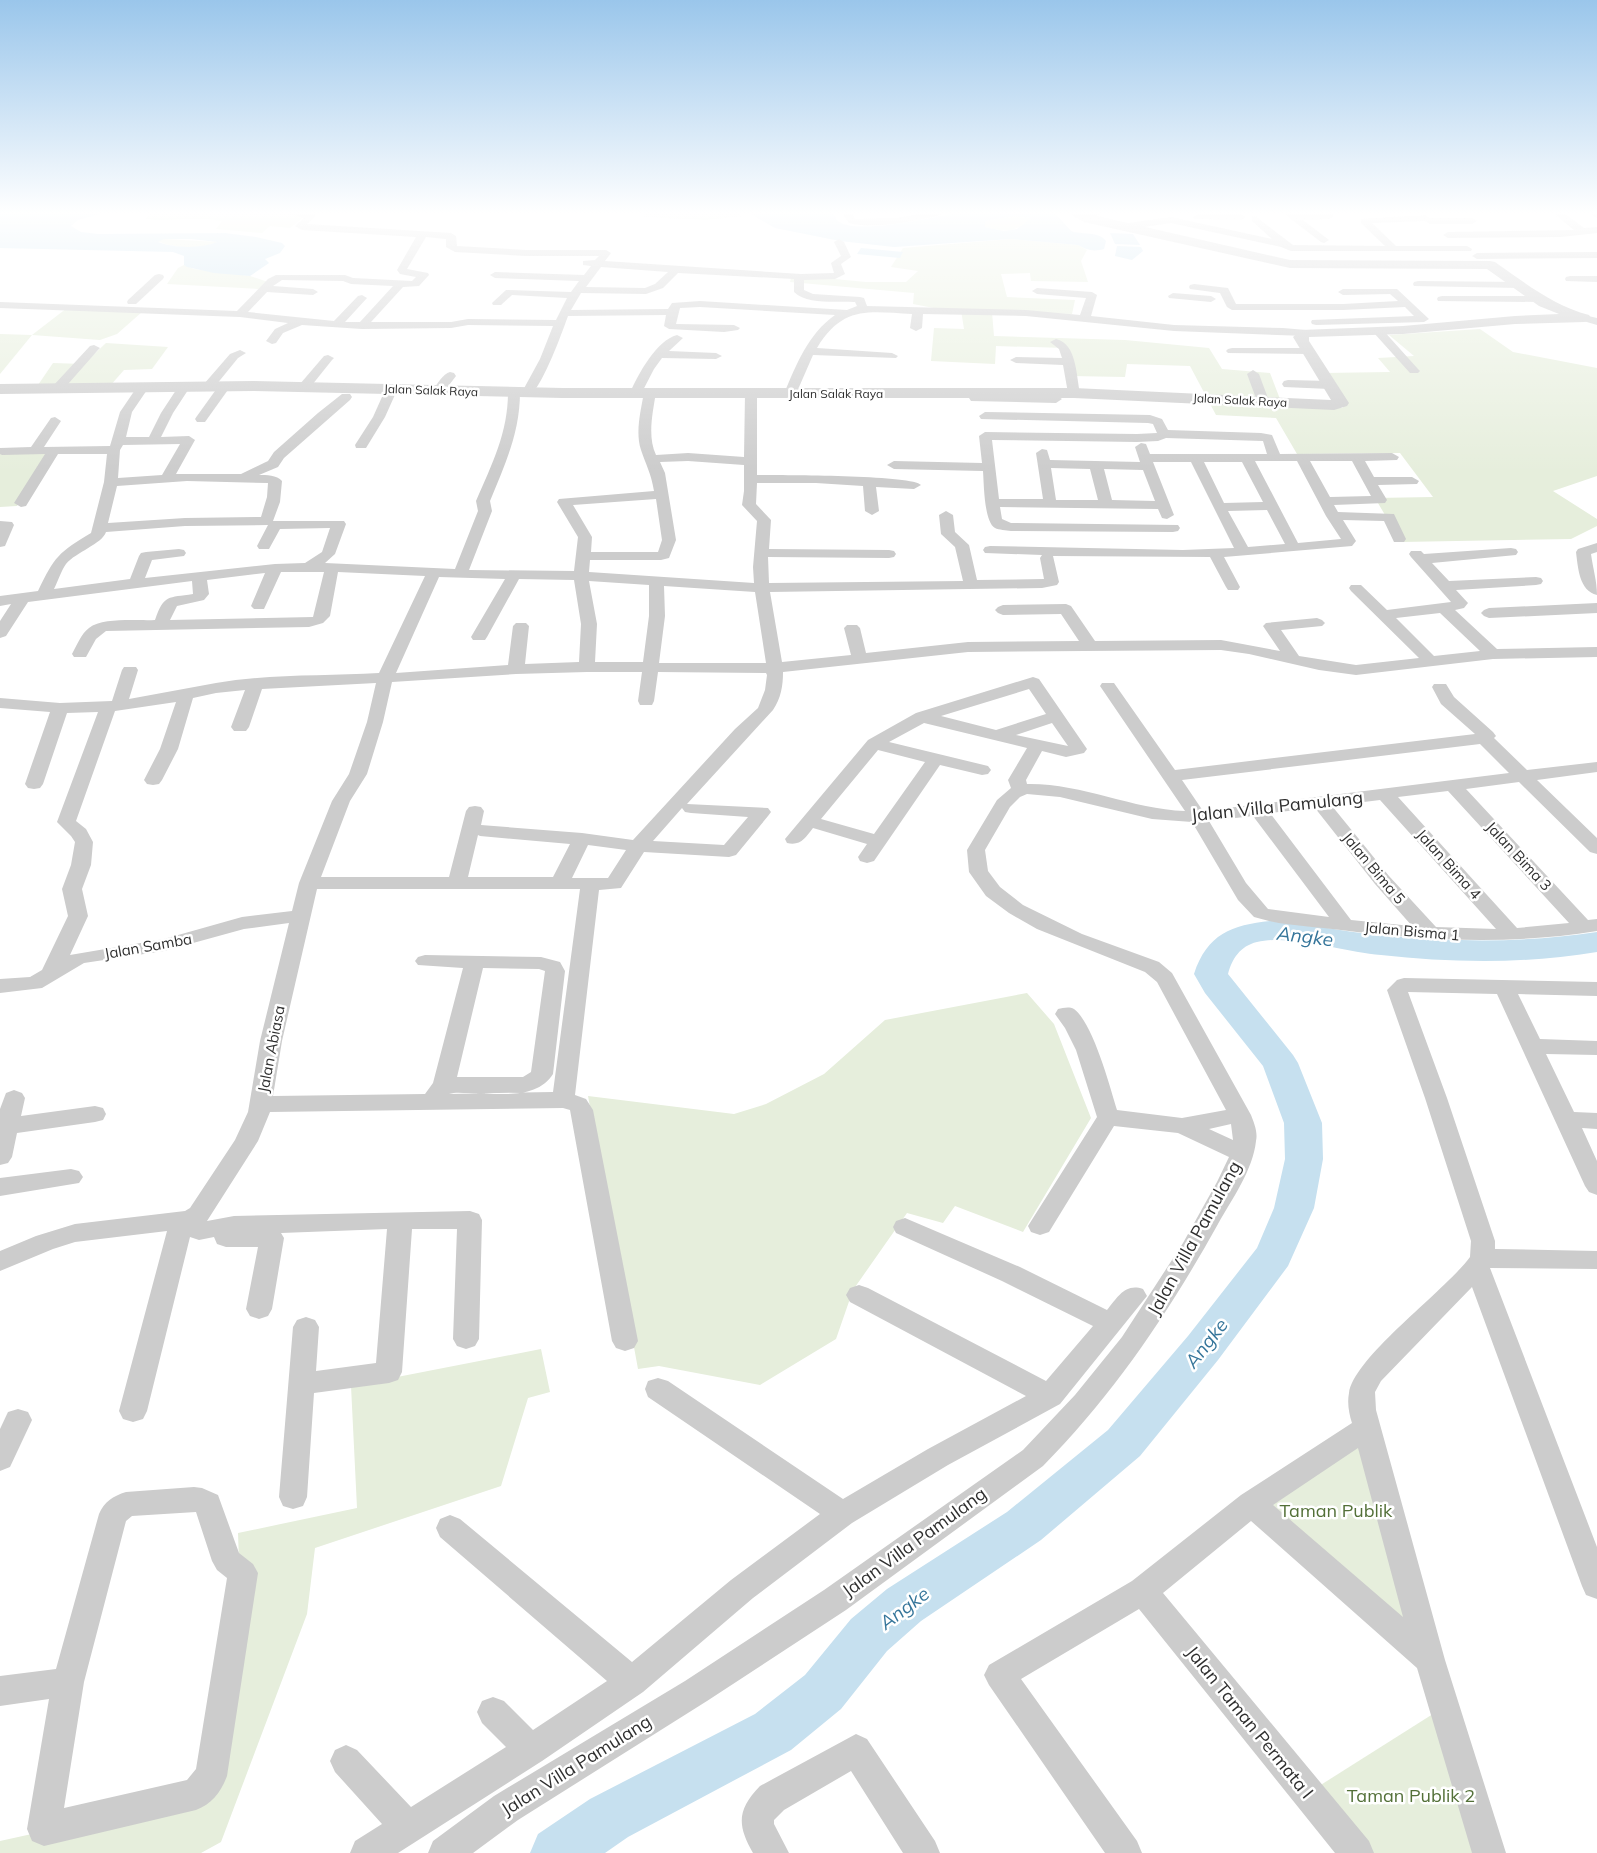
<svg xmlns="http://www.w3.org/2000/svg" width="1597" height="1853" viewBox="0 0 1597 1853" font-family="Mulish,sans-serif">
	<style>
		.green { fill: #e6eedc }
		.water { fill: #c6e0ef; fill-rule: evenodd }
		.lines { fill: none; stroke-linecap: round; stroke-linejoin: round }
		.river { fill: #c6e0ef; fill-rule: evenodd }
		.minor { fill: #ccc; fill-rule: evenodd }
		.tertiary { fill: #ccc; fill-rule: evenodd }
		.labels { text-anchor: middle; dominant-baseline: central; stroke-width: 5; stroke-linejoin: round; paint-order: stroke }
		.far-street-label { font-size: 12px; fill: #2f2f2f; stroke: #fff }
		.street-label { font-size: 15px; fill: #2f2f2f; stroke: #fff }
		.near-street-label { font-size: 18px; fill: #2f2f2f; stroke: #fff }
		.near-park-label { font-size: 18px; fill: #537038; stroke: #fff }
		.near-water-label { font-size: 19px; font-style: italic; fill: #35759a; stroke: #fff }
	</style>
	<rect width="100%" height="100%" fill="#fff"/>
	<g class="green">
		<path d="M150,213H309L290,228L270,226L262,233L216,229L222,221C197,216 170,222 145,219Z"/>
		<polygon points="645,213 736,213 745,216 706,220 642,217"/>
		<path d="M1015,216L1031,218C1016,233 1004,232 985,227V221Z"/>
		<path d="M164,239L218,242C201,249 174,249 158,241Z"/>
		<polygon points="1011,239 1078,245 1087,250 1081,261 1088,282 1031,281 1030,273 1001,274 1007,297 1075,300 1072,314 992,312 994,336 1125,340 1209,348 1222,369 1270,373 1283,407 1343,408 1323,373 1390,372 1378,358 1414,356 1389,335 1480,329 1513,352 1597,368 1597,476 1553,491 1597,519 1597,526 1571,539 1401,542 1375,498 1433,497 1400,453 1297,454 1276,418 1216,415 1190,366 1127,364 1125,377 1071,376 1066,348 996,346 995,364 931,361 934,328 964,329 961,310 939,309 913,304 914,293 790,282 792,275 866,282 906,282 918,271 891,267 903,248"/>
		<polygon points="184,265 194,269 250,276 268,282 259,289 167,284 178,268"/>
		<polygon points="67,308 142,312 117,334 100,340 32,335 0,374 0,334 32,335"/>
		<polygon points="106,343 168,347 152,369 124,370 109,387 36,388 53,363 84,364"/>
		<polygon points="52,449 17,506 0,507 0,451"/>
		<polygon points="1027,993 1054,1024 1091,1118 1023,1232 955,1206 943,1223 907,1213 853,1290 836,1339 760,1385 659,1366 638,1369 588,1096 734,1114 766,1104 824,1074 885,1020"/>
		<polygon points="541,1349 550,1392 528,1398 501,1486 315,1548 307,1614 221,1842 201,1853 0,1853 0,1841 209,1795 241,1618 238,1533 357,1508 351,1386"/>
		<polygon points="1367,1428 1430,1660 1251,1504"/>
		<polygon points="1444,1707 1489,1853 1357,1853 1308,1793"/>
	</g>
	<g class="water">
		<path d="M0,213H104L78,220L71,226L81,232L98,234L225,233L256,237L282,243L285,246L280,253L265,259L269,263L250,276L214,273L187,267L184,265V256L173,252L0,248ZM164,239H191L217,242C200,249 174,248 158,242Z"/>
		<path d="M749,213H833C834,214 836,219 837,220C852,237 936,216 958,213C990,210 1023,213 1055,213L1071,231C1081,235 1099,231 1106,241L1104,249C1093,252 1087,250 1078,245L1011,239L894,247L840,241L775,228ZM1015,216L1031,218L1017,229L1004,231L985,227V221Z"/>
		<polygon points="1110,233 1133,234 1140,245 1115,244"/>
		<polygon points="1117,246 1141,247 1143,251 1132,260 1115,256"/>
		<polygon points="861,248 903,252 900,258 857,254"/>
	</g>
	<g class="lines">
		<path class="river" d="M1270,921C1301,921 1331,930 1361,933C1440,942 1518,944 1597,932V952C1525,964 1453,963 1381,955C1345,952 1290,934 1257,942C1240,946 1232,959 1228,974L1293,1055L1298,1063L1322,1123L1323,1159L1314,1208L1288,1266L1218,1360L1140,1456L1041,1540L921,1621L887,1651L841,1709L791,1750L628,1837L605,1853H530L538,1834L590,1799L755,1714L805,1675L851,1619L887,1589L1007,1512L1108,1430L1188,1336L1257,1248L1274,1208L1285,1159L1284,1123L1263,1066L1205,993L1194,974C1207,934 1232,925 1270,921Z"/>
		<g class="minor">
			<path d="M286,213L314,214L316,216L307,224L451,233L456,236L457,246L526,250H606L611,253L605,261L801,274L834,273L831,263L841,256L834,242L839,239L844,242L851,257L841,264L845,274L835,279L804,280V290L813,294L860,297L864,298L867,306L1026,310L1080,315L1086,298L1037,294L1032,291L1037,288L1092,292L1097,295L1091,316L1174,325L1283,328L1306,330L1312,333L1306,336L1174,331L1026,316L923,314L922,328L916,331L910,328L912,314C869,312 843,305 817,348L892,353L898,356L896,358L813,355L796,394L790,398L784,394C796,365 808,334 835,315L700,307L680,308L676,324L734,325L740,328L738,330L724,332L669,329L664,326L666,315L568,316C563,330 541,392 528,396L522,392L540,359L553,326L468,325L451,328L362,329L302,325L283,333L276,343L272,344L266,341L275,329L288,323L240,317L0,308V302L237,311L268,279L276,275H345L353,278L412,281L416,277L400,274L397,270L416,237L302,230L295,226L304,218ZM426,237L446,239V247L455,252L526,256H599L595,260L583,261V265L591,266L584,275L495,272L490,275L495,278L579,281L571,292L506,290L492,303L493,305H501L512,295L567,298L556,320L468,319L451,322H371L403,287L419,286L429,275L428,273L407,269ZM601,267L668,272L655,284L645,288L586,287ZM678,273L794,279V292C807,305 835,301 853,302H855L857,306L847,310L700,301L672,303L668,309L571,310L581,293L646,294L663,288ZM282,280L343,281L351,284L393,286L360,322H345L367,298L362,295L358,296L334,321L248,312L267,292L313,295L318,292L313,289L273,286Z"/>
			<path d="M842,213H852L855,219H858L897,218L923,213H943L938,216C910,221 877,230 849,223Z"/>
			<polygon points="1078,213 1102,213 1097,216 1075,218 1073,216"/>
			<polygon points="1283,213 1332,214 1334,216 1329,219 1303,220 1329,240 1324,243 1321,242"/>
			<polygon points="1553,213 1564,213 1584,228 1597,227 1597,233 1561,237 1448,238 1443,235 1448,232 1574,230"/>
			<polygon points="1589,213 1597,213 1597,218"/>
			<polygon points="1198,214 1241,214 1246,217 1241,220 1195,219 1193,217"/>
			<polygon points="1425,215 1430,218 1472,218 1477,221 1472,224 1430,224 1425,221 1372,223 1396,246 1467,246 1472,249 1471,251 1291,251 1281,247 1171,223 1122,230 1117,227 1122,224 1171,217 1272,239 1252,221 1252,217 1255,216 1293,245 1385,246 1361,223 1361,219"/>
			<polygon points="1597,252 1597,258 1477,259 1472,256 1477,253"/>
			<polygon points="159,274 163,275 164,277 163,279 136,304 128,304 127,302 128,300 155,275"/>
			<polygon points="1570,276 1597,276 1597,282 1566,281 1565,279 1566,277"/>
			<polygon points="1418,281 1519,282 1524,285 1519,288 1414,286 1413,284 1414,282"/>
			<polygon points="1194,284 1228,288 1236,304 1343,304 1398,301 1390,294 1343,295 1338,292 1343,289 1397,289 1429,319 1424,322 1316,325 1312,324 1311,322 1312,320 1414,316 1405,307 1343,310 1232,310 1227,307 1220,293 1190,289 1189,287 1190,285"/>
			<polygon points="1173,293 1211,296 1216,299 1211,302 1169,298 1168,296"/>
			<polygon points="1442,296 1538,296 1543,299 1538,302 1438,301 1437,299 1438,297"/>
			<polygon points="1584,315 1597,318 1597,325 1580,320 1579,318 1580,316"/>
			<polygon points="1378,328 1382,329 1418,369 1420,371 1418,373 1410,373 1374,333 1372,331 1374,329"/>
			<path d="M677,335L683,338L669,351L716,353L722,356L716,359L662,358L654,369L640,396H632L630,393C638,374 657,340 677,335Z"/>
			<path d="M1056,339C1077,344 1076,375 1080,393L1078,396H1070L1068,393L1063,365L1016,363L1010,360L1016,357L1062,358L1059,349L1050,342Z"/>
			<polygon points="94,345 100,348 98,350 61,392 53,392 51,389 53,386 90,346"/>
			<polygon points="1232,348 1308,348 1314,351 1308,354 1228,353 1226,351 1228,349"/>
			<polygon points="240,350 246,353 238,358 212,390 204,390 202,387 204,384 230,354"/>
			<polygon points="328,355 334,358 332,360 308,390 300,390 298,387 300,384 324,356"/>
			<polygon points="1253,370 1259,374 1269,401 1267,404 1263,405 1257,401 1247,374"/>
			<path d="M450,372L454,373L456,376L443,393H435L433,390C437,384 443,374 450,372Z"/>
			<polygon points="1288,380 1330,381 1336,385 1330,389 1284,387 1282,384 1284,381"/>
			<path d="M143,383L149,387L132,412L126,437H149L161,413L180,384H188L190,387L173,413L161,437L189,436L195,440L176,474H241L268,461L274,452L318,413L342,394H350L352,397L350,400L284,458L278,467L259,475C266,475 277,475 282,481L280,502L273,521H344L346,524L335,554L325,563L455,569L478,511L476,501C492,464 508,433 508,392L514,388L520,392C520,433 505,464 490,501L492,511L469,570L574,571L578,537L557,502L559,499L654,491C651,473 646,465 641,450C635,432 641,410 644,392L650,388L656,392C653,412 647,436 656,455L688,453L744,457L745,394L751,390L757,394V475C779,475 913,475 921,485L914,489L876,487L879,511L872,515L865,511L863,486L816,483H757L756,504L771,520L769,549L889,550L894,551L896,554L894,557L889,558L768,557L769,583L963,581L955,547L941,534L939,515L946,511L953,515L955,532L969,545L977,580L1044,579L1040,558L1042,555L985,553L983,550L985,547L990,546L1183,550L1234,548L1191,462H1153L1174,515L1167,519L1162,518L1158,509L1000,507L1002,519L1011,523L1178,525L1180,528L1178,531L1173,532L1011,531C1006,530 999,530 995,528C984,522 984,484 983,471L894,469L887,465L894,461L982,463L979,436L985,432L1137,434L1157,433L1153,424L1148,423L981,419L979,416L985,412L1150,415L1162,419L1168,430L1261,433L1272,435L1280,454L1392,453L1399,457L1397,460L1365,461L1374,477H1412L1419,481L1417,484L1378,485L1387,500L1385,503L1334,505L1338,512L1394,514L1406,539L1404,542H1394L1384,521L1343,520L1356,541L1352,546L1224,557L1240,587L1238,590H1228L1226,587L1210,557L1053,556L1059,582L1057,585L1042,588L770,592L782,662L851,655L844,628L847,625H857L860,628L866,653L968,642L1079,641L1061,614L1003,615L998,613L995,610L998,607L1003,605L1066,604L1071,606L1095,641L1221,640L1280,651L1263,626L1266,623L1317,618L1322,620L1325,623L1322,626L1281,630L1299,656L1356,665L1419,658L1351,591L1349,588L1351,585H1361L1387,610L1451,602L1411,557L1409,554L1411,551H1421L1424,554L1511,548L1516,549L1518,552L1516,555L1432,563L1449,581L1536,577L1541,578L1543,581L1541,584L1536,585L1456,590L1468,603L1464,608L1455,610L1497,649L1597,647V657L1493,659L1356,675L1319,670L1249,654L1221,650L968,652L783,672C783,686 781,698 773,710L687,804L768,808L771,812L768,816L736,855L729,857L644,852L621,888L599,890L575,1095L586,1099L593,1110L638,1341L634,1348L625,1351L616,1348L612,1341L570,1110L563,1108L270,1112L258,1141L207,1221L234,1216L470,1211L479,1214L482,1220L479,1339L475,1346L466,1349L457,1346L453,1339L457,1229H412L402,1372L398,1380L389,1383L314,1393L307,1497L303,1506L293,1509L283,1506L279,1497L293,1327L297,1320L306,1317L315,1320L319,1327L316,1371L376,1363L387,1229L281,1233L284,1238L272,1309L268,1316L259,1319L250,1316L246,1309L258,1247H226L217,1244L214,1237L199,1240L190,1237L147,1411L143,1419L133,1422L123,1419L119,1411L167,1231L75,1242L53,1249L0,1271V1251L36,1236L75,1224L185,1211L190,1208L235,1140L248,1112L260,1041L289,923L244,929L164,951L84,963L42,988L0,993V979L30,977L42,970L68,916L62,889L71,865L75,842L71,836L57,822L98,712L67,713L43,784L40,788L34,789L28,788L25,784L50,712L0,708V698L60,703L112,701L122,670L124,667H136L138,670L129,699C158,694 187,688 216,683C268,674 326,676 379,673L425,576L338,572L330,616L323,623L309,627L106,631L96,639L86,657H74L72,654C77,645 81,634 89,628C103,617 138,621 155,620C164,594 168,598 193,594L192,581L28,602L6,636L0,638V621L11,604L0,606V596L38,591C55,556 58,553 91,533L104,482L107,454H58L26,506L21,507L14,503L45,454L2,455L0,454V448L31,447L51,418L55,417L61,421L44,447L110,446L120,412L139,384ZM1166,438L1263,441L1267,454H1150L1146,444L1141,443L1135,447L1140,462L1050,460L1047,450L1042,449L1036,453L1043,499H999L992,440L1137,442L1158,441ZM180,444L162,475L118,478L120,450L123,445ZM688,461L744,465V491L742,505L757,521L753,567L754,583L589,572L590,560H661L669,558L676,540L665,473L660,462ZM1255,461H1297L1326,516L1341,539L1298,543ZM1310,461H1352L1371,496L1330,497ZM1204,462H1242L1263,502L1224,503ZM1051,468L1090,469L1098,500H1056ZM1104,469L1143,470L1155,501L1112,500ZM187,481L268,483L267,497L261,517L185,518L108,523L117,486ZM656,499L662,540L658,552H591L592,537L573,505ZM1267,510L1285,544L1248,547L1228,511ZM268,525L257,546L259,549H269L280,529L330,528L322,552L305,563L275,564L145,578L152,560L184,556L186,553L184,550L179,549L146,552L141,553L139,556L130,579L54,589C58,581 61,571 66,564C76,552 102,544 106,532L185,526ZM281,572H324L313,617L170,620L177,606L204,600L209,594L207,580L265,573L251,606L254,609H264ZM439,577L505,579L471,637L473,640H485L487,637L519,579L574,580L581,624L579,662L525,664L529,626L526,623H516L513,626L508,665L396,673ZM589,581L649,585V616L643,662H595L597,624ZM664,586L755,592L766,663H659L665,616ZM1440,613L1480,651L1434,656L1396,618ZM587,672H642L638,701L640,705H652L654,701L658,672L766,673L767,675L765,690L758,708L735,729L633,840L582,833L481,825L484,811L481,807L475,806L469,807L466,811L449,877H321L350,801L367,774L383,722L392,682L516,674ZM376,683L367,722L349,774L332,801L299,883L292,911L242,917L164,939L70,955L88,916L82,889L91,865L93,842L86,829L76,821L115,711L176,702L160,749L144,780L147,784L153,785L159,784L162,780L178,749L193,698L216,693L245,690L231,727L234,731H246L249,727L262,689ZM682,808L685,812L691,813L748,817L724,845L653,841ZM478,835L480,836L570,844L553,877H468ZM588,845L626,850L608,878H572ZM317,889H580L553,1092L449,1094C455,1092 462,1093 468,1093C496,1093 536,1101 553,1074L565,971L560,962L541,957L425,955L418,957L415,961L418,965L463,968L433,1083L425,1094L273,1096L282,1041ZM483,968L539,969L545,971L531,1072L523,1077H457Z"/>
			<polygon points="224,383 230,387 205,422 197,422 195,419 197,416 220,384"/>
			<polygon points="392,384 398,388 385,417 366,448 356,448 355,445 373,417 386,388"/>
			<polygon points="975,394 1056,395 1062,399 1056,403 971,401 969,398 971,395"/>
			<polygon points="0,521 12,522 14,525 5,546 0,547"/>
			<path d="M1597,543V552L1591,554C1593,569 1597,581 1597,595C1579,591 1578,567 1576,552L1578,549Z"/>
			<polygon points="1597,603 1597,613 1489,618 1484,616 1481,613 1484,610 1489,608"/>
			<path d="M1033,677L1039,679L1087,749L1084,753L1066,757L1042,751L1026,780L1027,784C1081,783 1131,809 1185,811L1100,686L1102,683H1114L1175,770L1475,734L1441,704L1432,687L1434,684H1446L1454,697L1493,732L1496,736L1494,738L1527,770L1597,762V772L1537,780L1597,838V854L1590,852L1519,782L1466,789L1588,920L1597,919V931C1510,945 1428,941 1341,930C1317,927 1293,926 1269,921L1254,917L1238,900L1192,822L1152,819L1060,797L1027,794L1020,797L1010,807L985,850L988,871L1000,887L1023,905L1082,934L1159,962L1172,973L1251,1115C1254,1123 1258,1132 1256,1141C1253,1170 1232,1199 1218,1224C1169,1312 1114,1394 1043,1466L846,1610L707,1701L518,1820L473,1853H428L433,1841L494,1796L685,1681L824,1590L1023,1450L1075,1395L1122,1337L1183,1243L1217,1182L1229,1157L1178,1133L1114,1126L1049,1232L1040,1235L1031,1232L1028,1226L1097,1117L1076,1050L1065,1028L1055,1014L1058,1009C1063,1008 1069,1006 1074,1009C1093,1023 1110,1087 1117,1110L1182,1118L1226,1110L1157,982L1145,972L1037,929L1009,913L986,896L969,872L967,850L997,800L1011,788L1008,780L1027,748L924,723L889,742L988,766L991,770L988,774L982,775L940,765L874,861L867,863L860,861L858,857L867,844L813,828C805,838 801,846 787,843L785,839L868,740L916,713ZM1029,689L1046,714L996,730L941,716ZM1052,723L1068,746L1016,735ZM1480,744L1509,773L1203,811L1182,780ZM878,750L925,762L874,834L821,819ZM1448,791L1569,923L1517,928L1398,797ZM1380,800L1496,929L1436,927L1389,876L1332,806ZM1315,808L1375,884L1412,926L1351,920L1270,813ZM1253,816L1329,917L1268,909L1246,883L1209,821ZM1231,1124L1233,1140L1209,1129Z"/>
			<path d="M1404,978L1597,982V996L1518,994L1540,1039L1597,1041V1055L1546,1054L1574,1112L1597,1113V1129L1582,1128L1597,1161V1195L1589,1192L1585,1186L1497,994L1408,992L1447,1098L1495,1241V1249L1597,1251V1269L1490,1268L1597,1547V1599L1586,1595L1582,1586L1472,1287L1381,1381L1375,1392L1376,1410L1445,1660L1506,1853H1472L1417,1668L1251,1521L1163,1593L1369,1841L1374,1853H1335L1139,1609L1021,1679L1137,1841L1142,1853H1105L989,1685L984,1675L989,1665L1132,1581L1241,1495L1352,1423C1349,1414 1347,1403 1349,1393C1354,1357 1445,1291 1470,1257L1471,1241L1425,1098L1387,990L1397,980ZM1358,1448L1403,1617L1273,1505Z"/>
			<polygon points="14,1090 22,1093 25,1098 21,1116 95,1106 103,1108 106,1114 103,1120 95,1122 17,1133 12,1157 8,1163 0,1165 0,1109 6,1093"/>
			<polygon points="71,1169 79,1171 83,1177 79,1183 0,1196 0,1178"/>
			<path d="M905,1218L1020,1267L1107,1310C1118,1297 1125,1283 1143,1289L1147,1296L1060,1404L948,1465L852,1523L753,1598L643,1692L542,1761L398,1853H350L355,1841L382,1824L335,1772L330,1761L335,1750L346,1745L357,1750L411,1807L506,1747L482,1723L477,1712L482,1701L493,1697L504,1701L533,1730L607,1681L440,1537L436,1528L440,1519L450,1515L460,1519L632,1662L731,1580L820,1514L648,1397L645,1389L648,1381L658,1378L668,1381L843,1499L928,1449L1026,1396L850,1302L846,1295L850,1288L859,1285L868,1288L1046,1381L1093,1326L1002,1281L896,1233L893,1227L896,1221Z"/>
			<polygon points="18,1409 28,1412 32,1420 10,1467 0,1471 0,1429 8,1412"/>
			<path d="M194,1487L202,1488L218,1495L239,1553L253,1564L258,1573L227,1776C221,1792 212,1804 196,1810L44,1846L32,1841L27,1829L49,1699L0,1706V1676L56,1669L99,1514C104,1502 113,1496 126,1492ZM196,1512L212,1561L217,1570L227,1578L196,1769L187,1780L64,1808L84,1682L126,1521L132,1516Z"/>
			<path d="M856,1734L867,1739L935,1841L940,1853H903L851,1771L784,1810L774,1820V1824L789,1853H753C737,1825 737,1810 760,1786Z"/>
		</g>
		<path class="tertiary" d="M1069,213H1084L1290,260L1490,261L1495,262C1525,283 1554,306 1589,315L1591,318L1589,321L1584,322L1515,324L1403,334L1309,337V341L1349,403L1347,406L1334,410L1074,398H563L253,391L0,394V384L253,381L563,388H1074L1331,400L1293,337L1301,330L1403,326L1515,316L1559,314L1539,306L1487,269L1290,268L1084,222Z"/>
	</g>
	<linearGradient id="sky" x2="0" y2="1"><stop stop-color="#9ac6eb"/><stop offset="0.45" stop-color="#fff"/><stop offset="1" stop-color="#fff" stop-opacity="0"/></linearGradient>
	<rect width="1597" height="473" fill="url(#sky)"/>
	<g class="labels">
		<g class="far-street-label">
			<text transform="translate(431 390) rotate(2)">Jalan Salak Raya</text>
			<text x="836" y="393">Jalan Salak Raya</text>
			<text transform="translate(1240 400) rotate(3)">Jalan Salak Raya</text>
		</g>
		<g class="street-label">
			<text transform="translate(1519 856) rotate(47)">Jalan Bima 3</text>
			<text transform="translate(1449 864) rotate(48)">Jalan Bima 4</text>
			<text transform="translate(1374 868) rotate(50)">Jalan Bima 5</text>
			<text transform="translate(1412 931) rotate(5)">Jalan Bisma 1</text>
			<text transform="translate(148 946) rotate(-10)">Jalan Samba</text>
			<text transform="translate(271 1049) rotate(-79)">Jalan Abiasa</text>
		</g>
		<g class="near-street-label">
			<text transform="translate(1277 806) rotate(-6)">Jalan Villa Pamulang</text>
			<text transform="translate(1194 1238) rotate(-61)">Jalan Villa Pamulang</text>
			<text transform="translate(914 1542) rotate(-36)">Jalan Villa Pamulang</text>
			<text transform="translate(1250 1722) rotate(51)">Jalan Taman Permata I</text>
			<text transform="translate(576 1765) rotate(-32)">Jalan Villa Pamulang</text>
		</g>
		<g class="near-park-label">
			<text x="1336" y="1510">Taman Publik</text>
			<text x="1411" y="1795">Taman Publik 2</text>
		</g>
		<g class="near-water-label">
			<text transform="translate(1305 936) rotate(7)">Angke</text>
			<text transform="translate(1206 1343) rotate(-52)">Angke</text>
			<text transform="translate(904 1608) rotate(-37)">Angke</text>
		</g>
	</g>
</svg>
